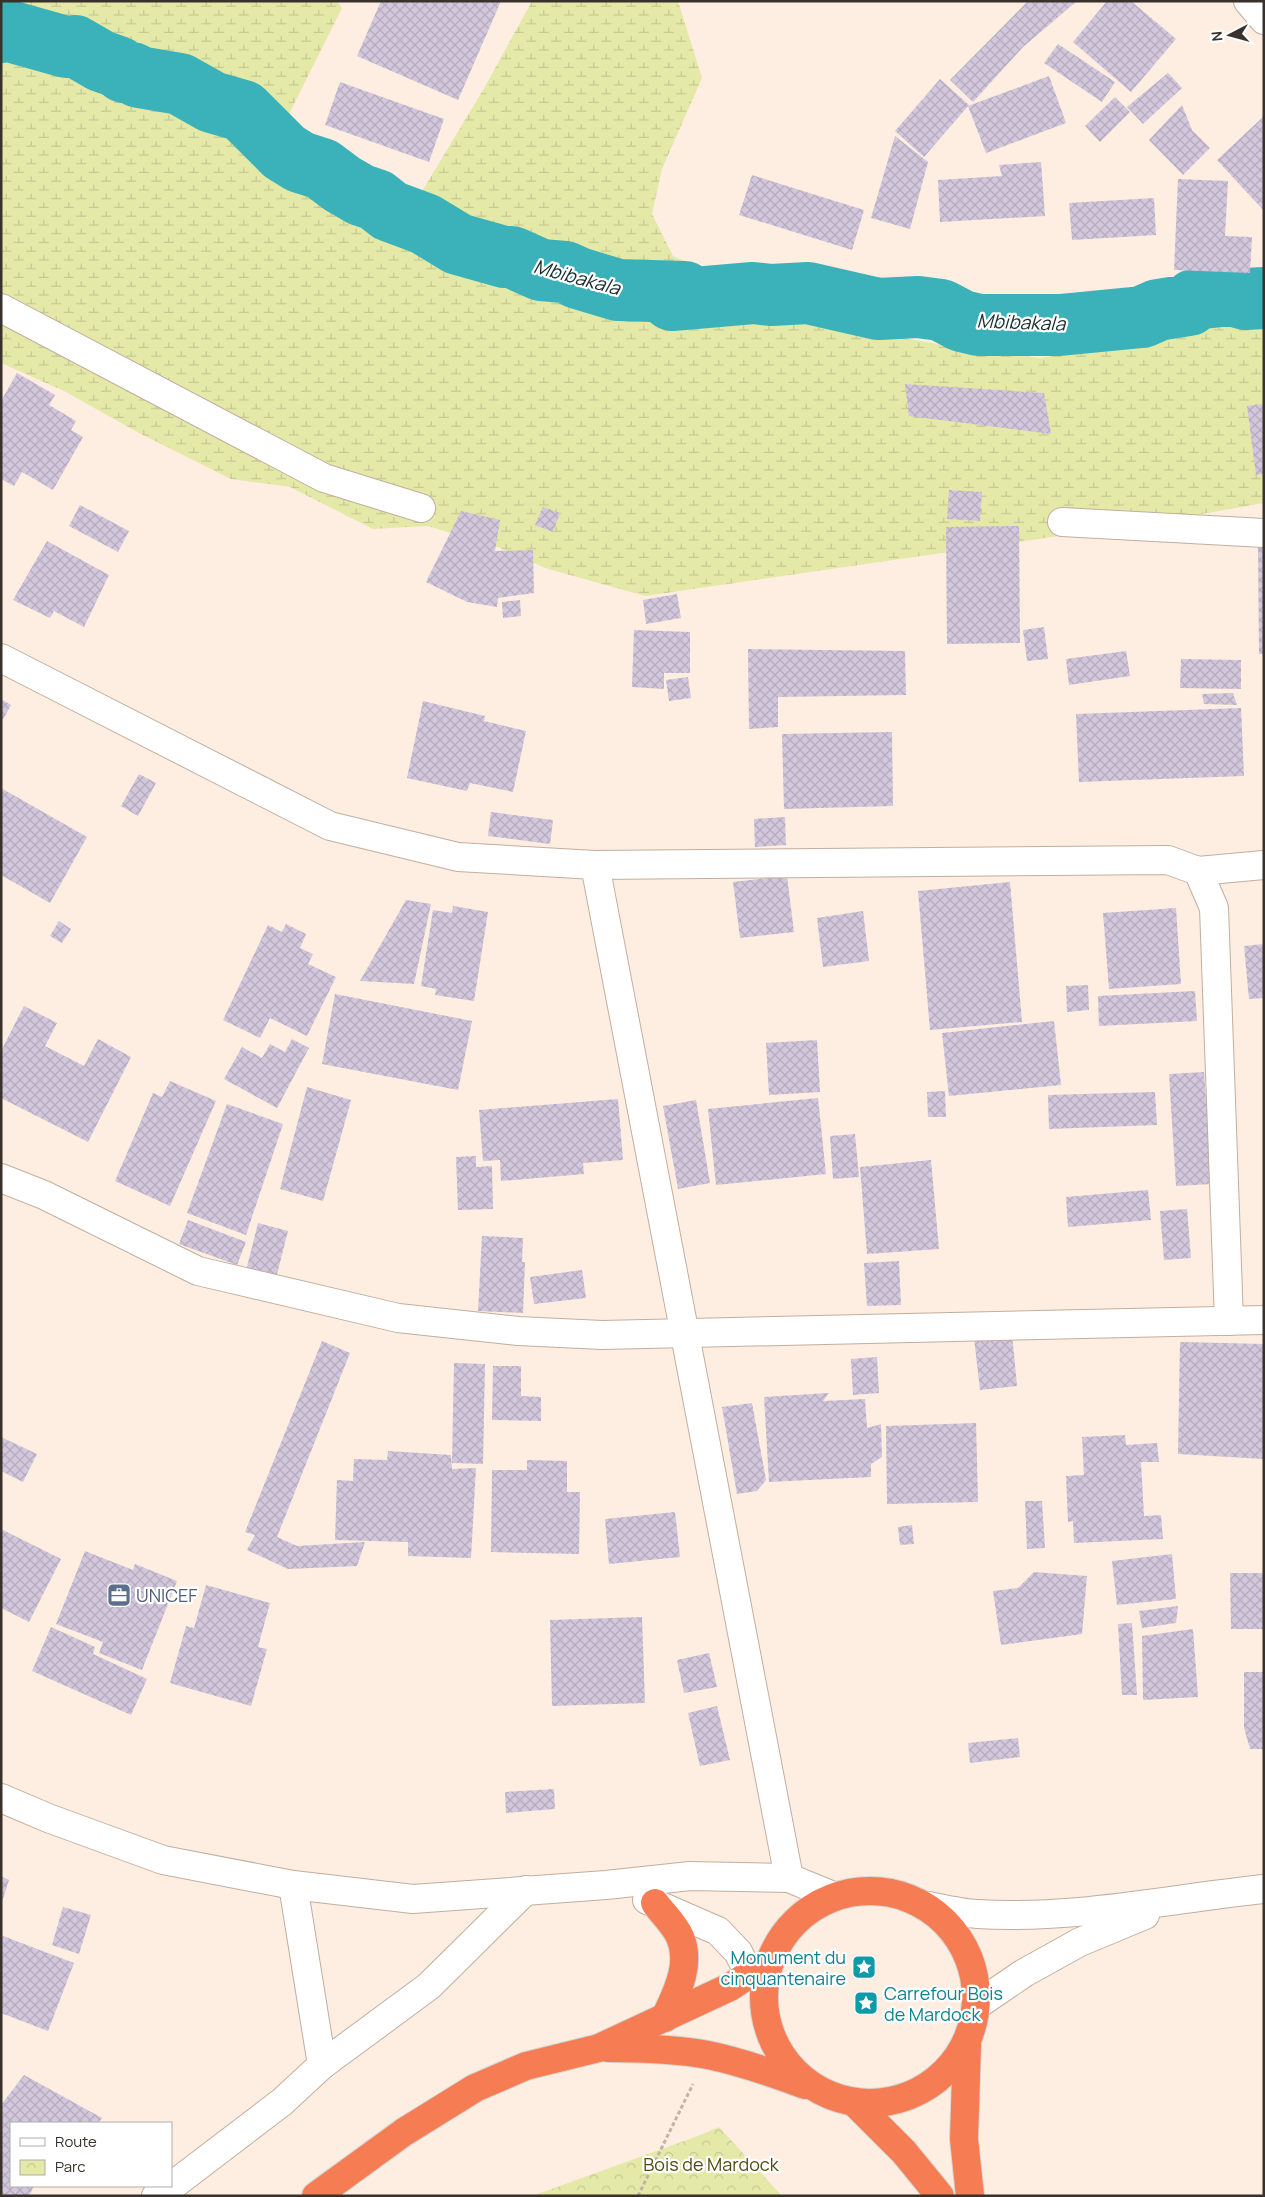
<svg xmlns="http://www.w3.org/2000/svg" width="1265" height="2197" viewBox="0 0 1265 2197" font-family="Manrope,sans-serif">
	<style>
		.wetland { fill: url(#wetland-marsh) }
		.park { fill: url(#park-crowns) }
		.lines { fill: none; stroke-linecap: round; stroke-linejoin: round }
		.river { stroke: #3bb2b9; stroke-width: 62 }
		.building { fill: url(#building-cross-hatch) }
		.street-casing { stroke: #c1ae9f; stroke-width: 30 }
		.secondary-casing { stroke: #c1ae9f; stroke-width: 30 }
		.highway-casing { stroke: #d7d6d5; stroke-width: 30 }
		.path { stroke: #c0b3a8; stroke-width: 3; stroke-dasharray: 4 2.5; stroke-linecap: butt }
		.street { stroke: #fff; stroke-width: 28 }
		.secondary { stroke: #fff; stroke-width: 28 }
		.highway { stroke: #f57c53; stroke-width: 28 }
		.labels { text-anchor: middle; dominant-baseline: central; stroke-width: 4.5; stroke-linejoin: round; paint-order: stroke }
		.service-label { font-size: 18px; fill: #4e5e75; stroke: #fff; text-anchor: start }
		.culture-label { font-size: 18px; fill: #0d838f; stroke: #fff; text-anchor: end }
		.park-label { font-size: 18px; fill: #4c4e11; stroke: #fff }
		.water-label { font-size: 19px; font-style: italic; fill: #1b2f31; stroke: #fff }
	</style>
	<defs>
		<pattern id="wetland-marsh" width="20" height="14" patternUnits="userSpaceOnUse" patternTransform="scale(1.25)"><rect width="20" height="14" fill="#e5e9a8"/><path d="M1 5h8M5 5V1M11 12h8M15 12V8" fill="none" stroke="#c5c891"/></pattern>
		<pattern id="park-crowns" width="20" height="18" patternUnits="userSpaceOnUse" patternTransform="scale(1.25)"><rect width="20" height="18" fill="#e5e9a8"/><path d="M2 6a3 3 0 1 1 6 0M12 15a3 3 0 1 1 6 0" fill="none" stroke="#c5c891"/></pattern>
		<pattern id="building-cross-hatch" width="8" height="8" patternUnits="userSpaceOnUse" patternTransform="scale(1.25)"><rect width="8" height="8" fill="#d2c7dc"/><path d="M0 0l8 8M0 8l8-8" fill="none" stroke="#b5abbd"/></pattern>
	</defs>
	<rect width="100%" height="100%" fill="#feeee1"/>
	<polygon class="wetland" points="1,1 337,1 342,8 290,112 278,174 365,206 412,208 483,90 532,1 678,1 702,78 662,169 652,214 673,256 796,312 863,331 967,349 1040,358 1139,342 1220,323 1264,294 1264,503 1162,521 645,596 545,568 500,548 428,526 373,529 290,487 231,479 139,433 64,391 1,363"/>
	<polygon class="park" points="719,2127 782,2196 532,2196 695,2137"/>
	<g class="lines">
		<polyline class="river" points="1,32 9,31 66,47 75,46 101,61 118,67 124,72 132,73 139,77 180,84 212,102 243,111 284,152 300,162 322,169 342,184 361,195 376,200 390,211 425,224 458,244 504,257 512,257 541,270 565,272 578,278 618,290 685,292 685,295 672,300 753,293 771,295 808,293 878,309 918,307 941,310 962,321 979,325 1060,325 1142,317 1158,310 1189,305 1194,300 1203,298 1231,295 1245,299 1264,298"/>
	</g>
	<g class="building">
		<polygon points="381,1 501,1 458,100 357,56"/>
		<polygon points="1028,1 1077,1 1023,47 973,102 950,80"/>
		<polygon points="1107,1 1131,1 1176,39 1131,92 1073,42"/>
		<polygon points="1058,44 1115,82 1102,102 1044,63"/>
		<polygon points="1168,73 1182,88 1143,124 1127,107"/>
		<polygon points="1049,76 1066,123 986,153 968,106"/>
		<polygon points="940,79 969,105 924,157 895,131"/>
		<polygon points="340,82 444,119 429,162 325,125"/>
		<polygon points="1115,97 1130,112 1100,142 1085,126"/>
		<polygon points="1182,105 1192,130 1210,148 1183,175 1149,140"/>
		<polygon points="1263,117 1264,118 1264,211 1217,160"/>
		<polygon points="895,136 928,162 910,229 871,218"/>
		<polygon points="1041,162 1045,216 940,222 938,180 1002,176 999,165"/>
		<polygon points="752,175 864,210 852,250 739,215"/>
		<polygon points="1178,179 1228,181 1225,236 1252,237 1250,273 1174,270"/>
		<polygon points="1154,198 1156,235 1072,240 1069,203"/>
		<polygon points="17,373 55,395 49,405 76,421 71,430 83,437 53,490 22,472 14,486 1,479 1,401"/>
		<polygon points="905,384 1044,393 1051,434 909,416"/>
		<polygon points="1264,404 1264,474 1256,475 1247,406"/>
		<polygon points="949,490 982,492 980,521 947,519"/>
		<polygon points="80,505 129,531 118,552 69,526"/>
		<polygon points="543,507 560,513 553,532 535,525"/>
		<polygon points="461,511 500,520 495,551 533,550 534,593 498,598 497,607 467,602 426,582"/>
		<polygon points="1019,526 1020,643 947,644 946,527"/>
		<polygon points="47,541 109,575 84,627 54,611 50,618 13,600"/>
		<polygon points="1258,547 1264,547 1264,654 1259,654"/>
		<polygon points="677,594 681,618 646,624 643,600"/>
		<polygon points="520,600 521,616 503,618 502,602"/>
		<polygon points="1044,627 1048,659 1027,661 1023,630"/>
		<polygon points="634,630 690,632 690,673 664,673 664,689 632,687"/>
		<polygon points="748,649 905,651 906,695 778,697 778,727 749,729"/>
		<polygon points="1126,651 1130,676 1069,685 1066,659"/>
		<polygon points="1181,659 1241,660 1241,689 1180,688"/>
		<polygon points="688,677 691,698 669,701 666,680"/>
		<polygon points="1233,693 1237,705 1204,704 1202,694"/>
		<polygon points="1,699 11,705 1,723"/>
		<polygon points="423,701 485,716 484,721 526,731 513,792 470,783 467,791 407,778"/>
		<polygon points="1241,708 1244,776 1079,782 1076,714"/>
		<polygon points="892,732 893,806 784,809 782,734"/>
		<polygon points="139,774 156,783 138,816 121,806"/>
		<polygon points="1,788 87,837 50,903 1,875"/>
		<polygon points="491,812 553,820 550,844 488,836"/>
		<polygon points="785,817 786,845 755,847 754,819"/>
		<polygon points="787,876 794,932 740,938 733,882"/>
		<polygon points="1010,882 1022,1022 930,1030 918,891"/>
		<polygon points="406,900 431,904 414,984 360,981"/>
		<polygon points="453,906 488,912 474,1001 435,995 436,989 421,986 433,910 452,913"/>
		<polygon points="1176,908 1181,984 1109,989 1103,913"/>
		<polygon points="863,911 869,961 823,967 817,918"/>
		<polygon points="59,921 71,929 62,943 50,936"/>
		<polygon points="286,924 306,934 300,948 313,954 308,964 336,977 307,1036 270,1018 260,1038 223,1020 268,925 282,932"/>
		<polygon points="1264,944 1264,998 1249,999 1244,946"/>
		<polygon points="1088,985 1089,1010 1067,1012 1066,986"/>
		<polygon points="1195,991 1197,1021 1099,1026 1098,996"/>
		<polygon points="335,994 472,1021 458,1090 322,1064"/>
		<polygon points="24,1006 57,1023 45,1046 84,1066 98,1039 131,1057 88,1142 1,1098 1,1051"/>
		<polygon points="1054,1021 1061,1085 949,1096 942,1033"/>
		<polygon points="292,1039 309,1048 277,1108 224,1079 242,1047 262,1058 270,1044 285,1052"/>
		<polygon points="817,1040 820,1092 769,1095 766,1043"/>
		<polygon points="1204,1072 1212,1184 1176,1186 1169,1074"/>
		<polygon points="170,1081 216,1101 170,1206 115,1181 153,1093 162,1097"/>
		<polygon points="307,1087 351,1100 323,1201 280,1189"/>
		<polygon points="945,1091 946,1117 928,1117 927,1092"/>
		<polygon points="1155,1092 1157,1125 1049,1129 1048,1095"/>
		<polygon points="818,1098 826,1174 716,1185 708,1109"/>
		<polygon points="618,1099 623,1160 583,1163 584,1174 501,1181 500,1160 483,1161 479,1110"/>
		<polygon points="696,1100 710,1183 678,1189 663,1106"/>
		<polygon points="227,1104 283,1124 246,1235 187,1213"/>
		<polygon points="855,1134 859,1177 833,1179 830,1136"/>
		<polygon points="476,1156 476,1167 492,1166 493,1209 458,1210 456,1157"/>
		<polygon points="931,1160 939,1249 867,1254 860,1167"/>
		<polygon points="1148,1190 1151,1220 1068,1227 1066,1197"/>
		<polygon points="1187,1209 1191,1258 1164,1260 1160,1211"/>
		<polygon points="188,1220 246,1242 237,1265 179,1244"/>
		<polygon points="258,1223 288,1231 276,1278 246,1271"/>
		<polygon points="482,1236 523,1238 522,1262 525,1262 523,1313 478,1311"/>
		<polygon points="899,1261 901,1305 867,1306 864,1263"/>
		<polygon points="582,1270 586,1298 534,1304 530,1277"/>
		<polygon points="1012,1334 1017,1386 980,1390 974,1338"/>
		<polygon points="322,1341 350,1353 277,1537 297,1546 365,1542 357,1566 288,1569 247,1550 255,1535 245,1532"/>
		<polygon points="1180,1342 1264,1344 1264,1459 1178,1454"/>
		<polygon points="877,1357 879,1393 853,1395 851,1359"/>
		<polygon points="454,1363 485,1364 483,1464 452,1463"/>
		<polygon points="493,1366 521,1366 521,1396 541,1397 541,1421 492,1420"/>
		<polygon points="829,1393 823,1401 865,1399 867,1428 881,1424 882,1457 871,1464 871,1477 769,1482 764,1397"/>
		<polygon points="752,1403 766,1480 757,1491 737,1494 722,1407"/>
		<polygon points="976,1423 978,1502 887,1504 886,1426"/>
		<polygon points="1125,1435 1126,1445 1157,1443 1159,1462 1141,1462 1144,1516 1161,1515 1163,1539 1074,1543 1073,1521 1068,1522 1066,1476 1084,1475 1082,1437"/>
		<polygon points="1,1437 37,1454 23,1482 1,1471"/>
		<polygon points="388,1451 451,1455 452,1469 476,1468 471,1558 408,1556 408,1542 335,1540 337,1480 353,1481 354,1459 387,1460"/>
		<polygon points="527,1460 567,1461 567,1492 580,1492 579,1554 491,1552 492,1470 527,1470"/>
		<polygon points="1025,1501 1042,1501 1045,1548 1027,1549"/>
		<polygon points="675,1512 680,1557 609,1564 605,1519"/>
		<polygon points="912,1525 914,1544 900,1545 898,1527"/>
		<polygon points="1,1529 61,1559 29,1622 1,1608"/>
		<polygon points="85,1551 133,1570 135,1564 177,1581 142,1670 99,1653 103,1642 56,1624"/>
		<polygon points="1172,1554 1176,1599 1117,1605 1112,1561"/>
		<polygon points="1034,1572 1087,1576 1082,1634 1001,1645 993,1591 1018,1588"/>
		<polygon points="1230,1573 1264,1573 1264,1629 1231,1629"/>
		<polygon points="206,1585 270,1603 258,1647 267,1649 251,1706 170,1683 186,1626 194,1628"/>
		<polygon points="1178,1606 1176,1623 1142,1628 1139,1611"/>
		<polygon points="642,1617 645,1703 552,1706 550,1620"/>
		<polygon points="1132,1623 1137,1695 1122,1695 1118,1624"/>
		<polygon points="51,1627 95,1647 93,1654 147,1679 131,1715 32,1671"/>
		<polygon points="1193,1629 1198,1697 1143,1700 1142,1636"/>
		<polygon points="709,1653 717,1687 684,1693 677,1660"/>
		<polygon points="1244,1672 1264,1672 1264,1749 1250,1749 1244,1728"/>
		<polygon points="717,1706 730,1760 700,1766 688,1713"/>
		<polygon points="1018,1738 1020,1757 970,1763 968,1743"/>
		<polygon points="554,1789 555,1809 506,1813 505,1792"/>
		<polygon points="1,1876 9,1880 2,1902 1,1902"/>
		<polygon points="63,1907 91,1915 79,1954 52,1945"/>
		<polygon points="3,1936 74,1963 48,2031 1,2013 1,1940"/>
		<polygon points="24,2075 102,2118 98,2123 11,2123 11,2186 34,2186 29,2196 3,2196 1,2195 1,2105"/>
	</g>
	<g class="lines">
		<g class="street-casing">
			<g id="street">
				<polyline points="1248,1 1264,20"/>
				<polyline points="1,308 324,478 421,508"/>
				<polyline points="1062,522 1264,533"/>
				<polyline points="1,658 330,826 458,857 595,865 1168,860 1198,871 1214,908 1229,1321"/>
				<polyline points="595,865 789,1878"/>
				<polyline points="1198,871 1264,865"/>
				<polyline points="1,1178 44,1195 198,1271 398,1318 518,1331 602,1335 1264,1320"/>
				<polyline points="1,1798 48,1818 163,1860 293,1885 413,1899 606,1885 690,1876 789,1878 833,1896"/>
				<polyline points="293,1885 322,2065"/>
				<polyline points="647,1900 718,1931 738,1952 749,1973"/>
				<polyline points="156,2196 168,2189 282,2102 322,2065 429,1986 526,1890"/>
			</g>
		</g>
		<g class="secondary-casing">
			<g id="secondary">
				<path d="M929,1906C944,1909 961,1913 977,1914C1074,1920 1168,1899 1264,1889"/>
				<polyline points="977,2005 1024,1973 1080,1942 1145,1915"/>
			</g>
		</g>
		<g class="highway-casing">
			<g id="highway">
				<circle cx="870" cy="1997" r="106"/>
				<path d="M655,1903C663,1914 675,1925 680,1937C692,1965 676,1994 665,2018"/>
				<polyline points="967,2044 964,2139 970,2196"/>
				<path d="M608,2048C641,2048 676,2049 708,2055C742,2062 773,2073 805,2085"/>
				<polyline points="855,2103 904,2152 940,2196"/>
				<polyline points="316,2196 404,2132 475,2088 526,2066 599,2048 730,1987 770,1961"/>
			</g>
		</g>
		<polyline class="path" points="638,2196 693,2084"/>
		<use href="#street" class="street"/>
		<use href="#secondary" class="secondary"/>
		<use href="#highway" class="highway"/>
	</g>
	<defs>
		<g id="office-square" transform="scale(1.25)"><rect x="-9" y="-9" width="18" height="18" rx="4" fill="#5c6f8a" stroke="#fff"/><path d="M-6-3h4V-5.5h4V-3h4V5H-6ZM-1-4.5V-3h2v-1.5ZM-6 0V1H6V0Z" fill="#fff"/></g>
		<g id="sight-square" transform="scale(1.25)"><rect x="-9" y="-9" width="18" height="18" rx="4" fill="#0f9aa8" stroke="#fff"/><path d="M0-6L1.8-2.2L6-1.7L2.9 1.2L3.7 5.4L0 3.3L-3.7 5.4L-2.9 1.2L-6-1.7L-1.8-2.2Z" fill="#fff"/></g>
	</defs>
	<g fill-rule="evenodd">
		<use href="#office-square" x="119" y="1595"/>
		<use href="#sight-square" x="864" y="1967"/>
		<use href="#sight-square" x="866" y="2003"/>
	</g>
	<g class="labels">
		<g class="service-label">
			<text x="136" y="1595">UNICEF</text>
		</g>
		<g class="culture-label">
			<text x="846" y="1957">Monument du<tspan x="846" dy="21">cinquantenaire</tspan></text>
			<text x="884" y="1993" text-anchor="start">Carrefour Bois<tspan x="884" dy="21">de Mardock</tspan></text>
		</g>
		<g class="park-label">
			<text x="711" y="2164">Bois de Mardock</text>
		</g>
		<g class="water-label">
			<text transform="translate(577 277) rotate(15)">Mbibakala</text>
			<text transform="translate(1021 322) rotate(2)">Mbibakala</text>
		</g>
	</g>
	<rect width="1265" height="2197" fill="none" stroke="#39312b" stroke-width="5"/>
	<rect x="10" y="2122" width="162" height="65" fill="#ffffff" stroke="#b0adaa"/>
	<rect x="20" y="2138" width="25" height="8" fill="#ffffff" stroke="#b0adaa"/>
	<text x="55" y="2147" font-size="15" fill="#39312b">Route</text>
	<rect x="20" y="2160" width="25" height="15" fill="url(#park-crowns)" stroke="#b0adaa"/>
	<text x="55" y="2172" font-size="15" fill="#39312b">Parc</text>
	<g transform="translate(1230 35) rotate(264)" stroke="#ffffff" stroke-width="4" paint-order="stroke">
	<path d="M0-4L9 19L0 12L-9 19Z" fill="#39312b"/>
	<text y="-8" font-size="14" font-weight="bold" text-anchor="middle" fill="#39312b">N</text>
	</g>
</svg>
